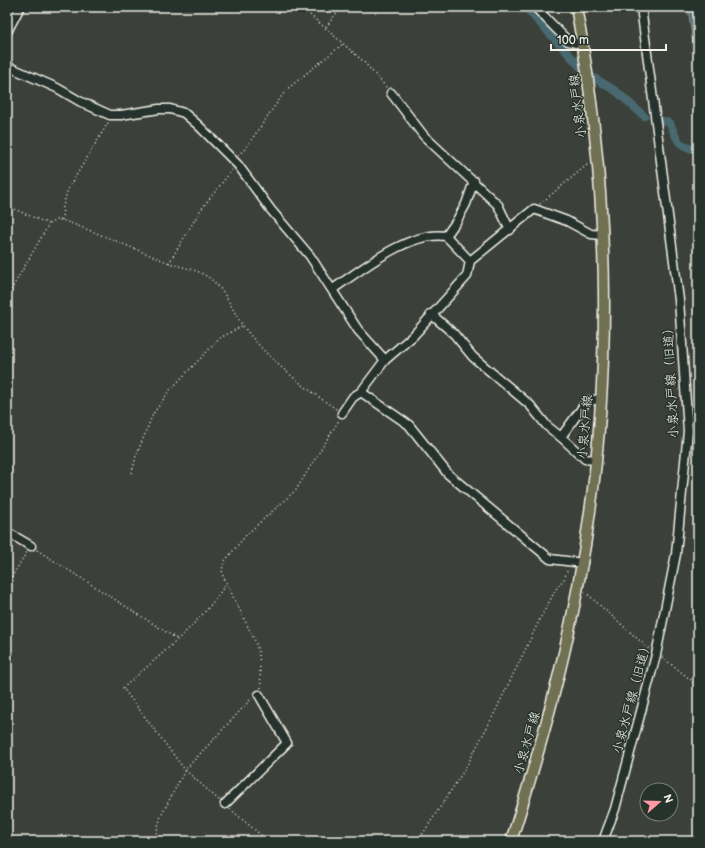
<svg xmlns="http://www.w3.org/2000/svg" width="705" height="848" viewBox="0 0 705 848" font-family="'Balsamiq Sans','Klee One',sans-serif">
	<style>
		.water { fill: #4a6971; stroke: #8e9fa1 }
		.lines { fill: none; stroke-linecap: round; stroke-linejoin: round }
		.shore { stroke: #b0bbb8; stroke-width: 1 }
		.canal { stroke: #4a6971; stroke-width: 8 }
		.minor-casing { stroke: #f4f1e8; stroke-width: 11 }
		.major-casing { stroke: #f4f1e8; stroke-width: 13 }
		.path { stroke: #f4f1e8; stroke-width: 1.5; stroke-dasharray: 1 3; stroke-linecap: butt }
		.minor { stroke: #26332d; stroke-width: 8 }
		.major { stroke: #706f52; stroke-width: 10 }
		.labels { text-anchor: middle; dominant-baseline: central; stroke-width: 3; stroke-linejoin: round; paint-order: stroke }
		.street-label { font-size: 13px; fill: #f4f1e8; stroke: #26332d }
	</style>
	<rect width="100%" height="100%" fill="#3b413a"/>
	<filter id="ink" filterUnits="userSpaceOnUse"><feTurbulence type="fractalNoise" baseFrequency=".025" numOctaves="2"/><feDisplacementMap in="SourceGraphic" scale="8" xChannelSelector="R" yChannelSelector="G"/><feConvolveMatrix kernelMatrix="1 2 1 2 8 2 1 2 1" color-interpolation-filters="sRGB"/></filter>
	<g filter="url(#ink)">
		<polygon class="water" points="688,7 698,7 698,80"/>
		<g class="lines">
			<polyline class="shore" points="692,7 698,49"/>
			<g class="canal">
				<polyline points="525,7 586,73 616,91 644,116"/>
				<path d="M661,120L670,123C677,140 678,147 698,150"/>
			</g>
			<g class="minor-casing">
				<g id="minor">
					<polyline points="535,7 568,41 575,43 583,42"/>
					<polyline points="7,32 20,7"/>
					<polyline points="7,66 57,88 81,102 110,115 121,115 159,109 170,109 184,113 198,125 238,165 271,210 310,256 358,330 385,360"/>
					<polyline points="391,93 424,136 498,205 510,230"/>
					<polyline points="446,236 456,222 466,204 474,181"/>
					<path d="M333,289C361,270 410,230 446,236L470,261"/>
					<polyline points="431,314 454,334 473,357 530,405 547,426 561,437"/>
					<polyline points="361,392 409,425 448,474 550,559 583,563"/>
					<polyline points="342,413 353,397 361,392 385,360 413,336 467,276 470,261 534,209 567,221 591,234 602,235"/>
					<polyline points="596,460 585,459 561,437 587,401 601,399"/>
					<polyline points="7,532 31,546"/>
					<polyline points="225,804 287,743 259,695"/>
					<polyline points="603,841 615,809 656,655 676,554 688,431 679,300 641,7"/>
				</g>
			</g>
			<g class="major-casing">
				<path id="major" d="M511,841C538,757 562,673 578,586C614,395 612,198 576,7"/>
			</g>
			<g class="path">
				<polyline points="301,7 363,61 387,88"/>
				<polyline points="326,27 341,7"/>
				<polyline points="238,155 245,149 286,90 344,43"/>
				<polyline points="540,204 588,164"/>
				<polyline points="7,206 49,224"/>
				<polyline points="62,220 63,206 68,189 108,123"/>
				<polyline points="169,263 200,211 232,170"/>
				<path d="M7,297L49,224L56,220H62C98,233 132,248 167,262C187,270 202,268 218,286C229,298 234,314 244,327C266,358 305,388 336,409"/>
				<polyline points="132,473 136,456 153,414 170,390 220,338 242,326"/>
				<polyline points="37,550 177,639"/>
				<polyline points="7,584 27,552"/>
				<polyline points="585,592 649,649"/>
				<polyline points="662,657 691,680 698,691"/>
				<polyline points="261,688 259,654 255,641 223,576 222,570 224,562 247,534 296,490 339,420"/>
				<path d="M219,800L185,770L123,688C154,660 206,619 226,583"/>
				<polyline points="230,809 268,841"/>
				<polyline points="154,841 161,816 185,770 252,698"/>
				<polyline points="418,841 465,769 493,716 542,615 556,589 564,579 568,569"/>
			</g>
			<use href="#minor" class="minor"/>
			<use href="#major" class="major"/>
		</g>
	</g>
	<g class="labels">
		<g class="street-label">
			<text transform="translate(578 106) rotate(-97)">小泉水戸線</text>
			<text transform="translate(671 380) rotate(-93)">小泉水戸線（旧道）</text>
			<text transform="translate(585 427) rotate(-85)">小泉水戸線</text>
			<text transform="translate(632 697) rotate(-75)">小泉水戸線（旧道）</text>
			<text transform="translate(527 743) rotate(-74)">小泉水戸線</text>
		</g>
	</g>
	<rect width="705" height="848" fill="none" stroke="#26332d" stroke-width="24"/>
	<rect x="12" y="12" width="681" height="824" fill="none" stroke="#f4f1e8" stroke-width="1.5" filter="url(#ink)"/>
	<g transform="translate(659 802) rotate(70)"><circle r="19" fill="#26332d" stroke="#787f78"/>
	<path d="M0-3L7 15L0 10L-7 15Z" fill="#ff9aa2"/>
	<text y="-6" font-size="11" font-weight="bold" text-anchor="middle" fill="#f4f1e8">N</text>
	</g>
	<path d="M551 44v6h115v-6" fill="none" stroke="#f4f1e8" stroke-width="2"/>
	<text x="557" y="44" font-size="12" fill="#f4f1e8" stroke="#26332d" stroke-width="3" paint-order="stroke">100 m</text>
</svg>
